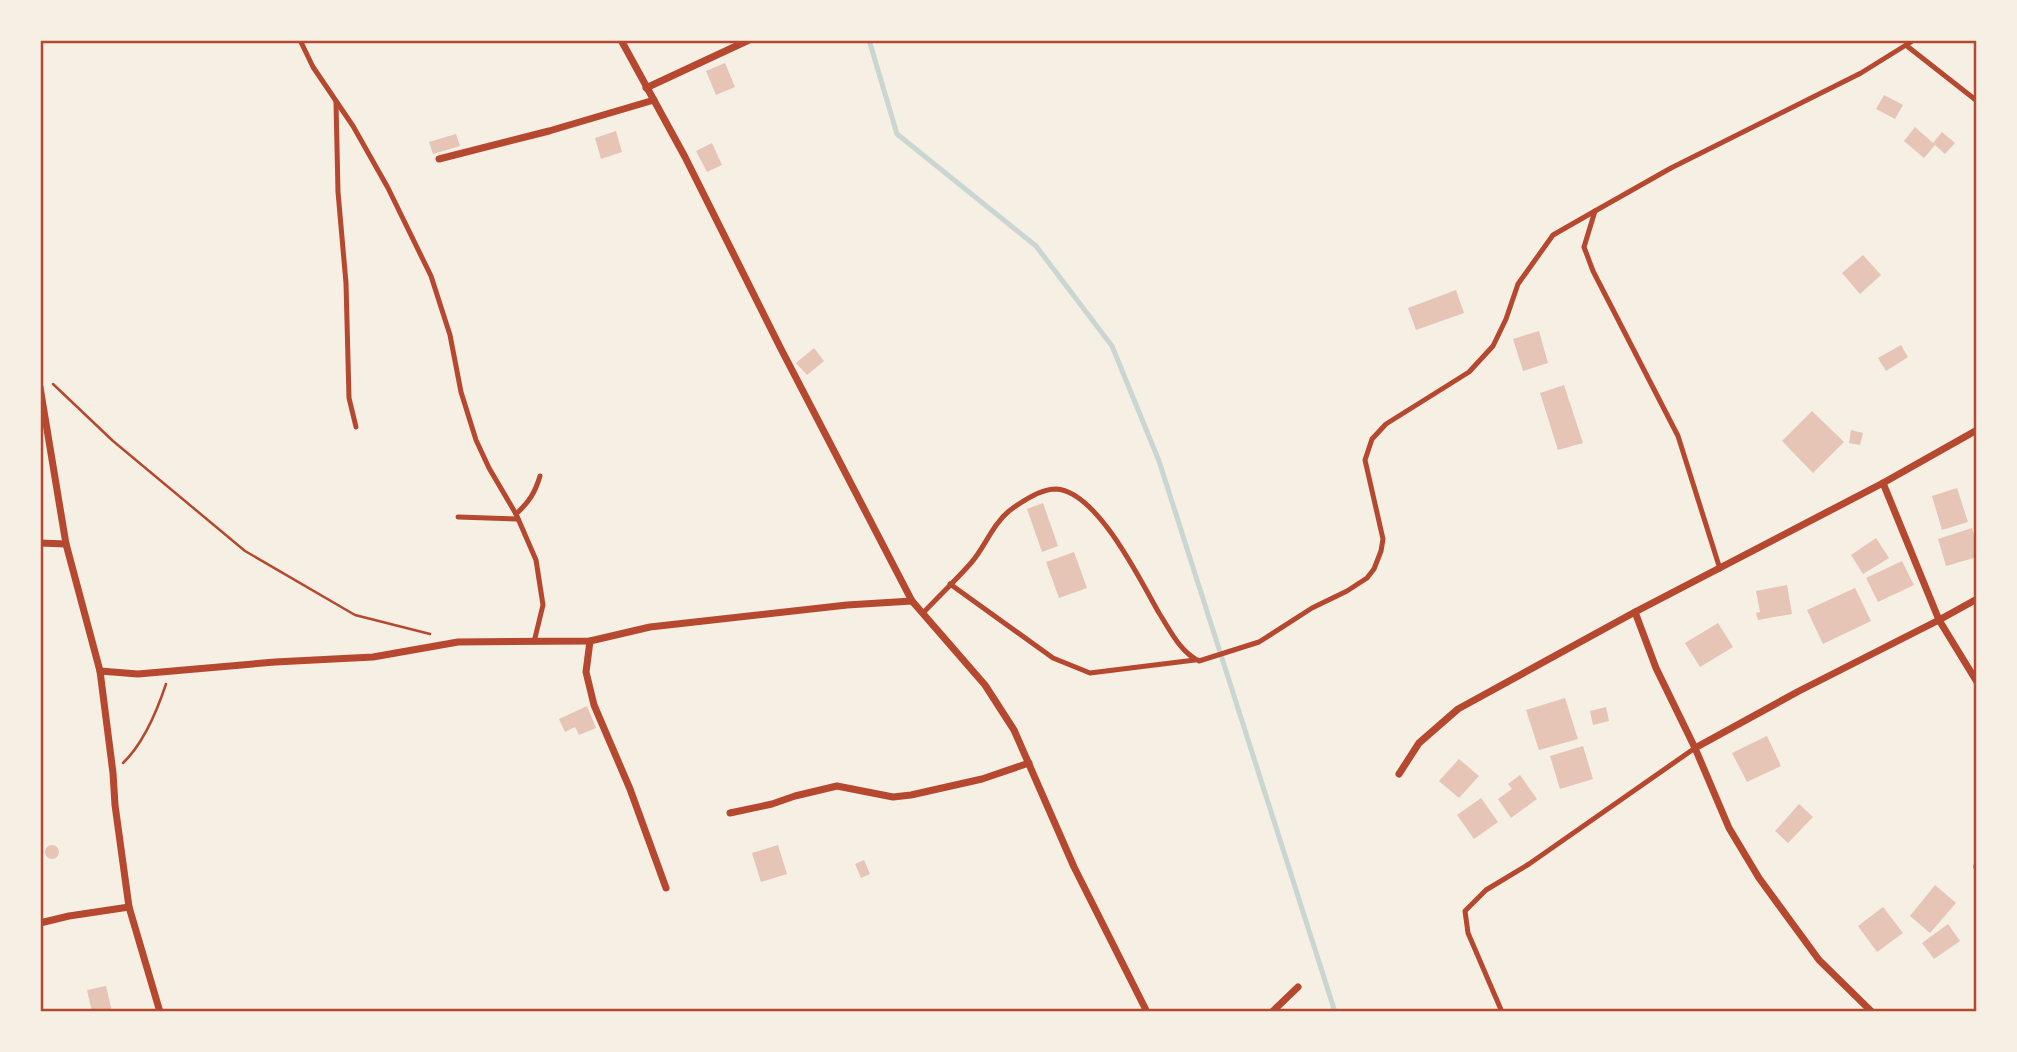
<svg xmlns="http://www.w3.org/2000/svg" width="2017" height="1052" viewBox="0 0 2017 1052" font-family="Signika,sans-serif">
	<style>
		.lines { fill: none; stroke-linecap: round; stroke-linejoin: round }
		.stream { stroke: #c9d6d2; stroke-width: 5 }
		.building { fill: #e6c5b7 }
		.path { stroke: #b5482f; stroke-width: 2.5 }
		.service { stroke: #b5482f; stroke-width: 5 }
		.minor { stroke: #b5482f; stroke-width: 7 }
		.neatline { fill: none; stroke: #b5482f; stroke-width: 2.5 }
	</style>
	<rect width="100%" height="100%" fill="#f6efe4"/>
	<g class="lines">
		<polyline class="stream" points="869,40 897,134 1036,246 1112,346 1159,461 1335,1012"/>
	</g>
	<g class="building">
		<polygon points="725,63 735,87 716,95 706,71"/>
		<polygon points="1884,95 1903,105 1895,119 1876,109"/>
		<polygon points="1915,127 1933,143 1942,132 1955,143 1945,154 1935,145 1924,158 1904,141"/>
		<polygon points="616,131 622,152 601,159 595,138"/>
		<polygon points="456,134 460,146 433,154 429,142"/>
		<polygon points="712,143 722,165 707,172 696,151"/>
		<polygon points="1863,255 1881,275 1860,294 1842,273"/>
		<polygon points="1456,290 1464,313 1416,330 1408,308"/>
		<polygon points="1539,331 1548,363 1523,371 1513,339"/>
		<polygon points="1901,345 1908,357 1886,371 1878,358"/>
		<polygon points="814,348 824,361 807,375 796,363"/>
		<polygon points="1564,385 1583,443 1558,450 1540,393"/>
		<polygon points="1812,411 1844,442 1813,473 1782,441"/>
		<polygon points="1851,430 1863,433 1860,445 1849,443"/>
		<polygon points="1957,488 1968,522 1942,530 1932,496"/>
		<polygon points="1043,503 1058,546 1042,552 1027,509"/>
		<polygon points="1972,528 1977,544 1977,557 1946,566 1938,539"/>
		<polygon points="1876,538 1889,558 1863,574 1851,555"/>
		<polygon points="1074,552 1087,588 1059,598 1046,562"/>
		<polygon points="1902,561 1914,585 1878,602 1866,578"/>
		<polygon points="1787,585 1792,614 1758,620 1756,613 1760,612 1756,591"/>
		<polygon points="1855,588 1871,621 1823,644 1807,610"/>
		<polygon points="1718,623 1733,647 1700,667 1685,643"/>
		<polygon points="1565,698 1578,739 1539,750 1526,710"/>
		<polygon points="587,706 596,728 579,735 575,727 565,732 559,719"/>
		<polygon points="1606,707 1609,721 1593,725 1590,711"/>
		<polygon points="1767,736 1781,766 1747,782 1732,753"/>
		<polygon points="1583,746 1593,779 1560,789 1550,756"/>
		<polygon points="1459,759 1479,776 1459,798 1439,781"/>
		<polygon points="1520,775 1537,799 1511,818 1498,799 1512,789 1508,784"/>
		<polygon points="1481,798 1498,822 1474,839 1457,815"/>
		<polygon points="1799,804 1813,817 1788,843 1775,831"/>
		<circle cx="52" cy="852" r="7"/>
		<polygon points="778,845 787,874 761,882 752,853"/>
		<polygon points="864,860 870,874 861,878 855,864"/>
		<polygon points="1935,885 1956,903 1930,933 1910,916"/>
		<polygon points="1883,907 1903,933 1877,952 1858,926"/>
		<polygon points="1948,924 1960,941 1934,959 1922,943"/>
		<polygon points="106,986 112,1012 92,1012 87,990"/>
	</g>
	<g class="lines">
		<g class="path">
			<polyline points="53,384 113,441 245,551 355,615 430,634"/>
			<path d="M123,763C144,743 157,711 166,684"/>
		</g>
		<g class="service">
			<polyline points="300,40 313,67 353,126 388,188 431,276 450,335 461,392 476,440 489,468 516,514 536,560 543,605 534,642"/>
			<polyline points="1907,46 1977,101"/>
			<polyline points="336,102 338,192 346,283 349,398 356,427"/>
			<path d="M516,514C529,502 535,493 540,476"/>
			<polyline points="458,517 518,519"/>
			<polyline points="1720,569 1678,436 1593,271 1584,247 1595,211 1671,168 1861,73 1914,40"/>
			<polyline points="950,584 1053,658 1090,673 1195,660"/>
			<path d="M923,613C939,596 956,580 971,563C985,547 992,525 1009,511C1021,502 1041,489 1056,489C1097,491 1140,580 1159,613C1170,630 1180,652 1199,661L1259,642L1312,608L1347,591L1367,578L1374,569L1381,551L1383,539L1365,460L1372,439L1386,424L1469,372L1493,346L1506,319L1518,284L1553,235L1595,211"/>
			<polyline points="1502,1012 1468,933 1465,911 1486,890 1529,864 1695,748"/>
		</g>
		<g class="minor">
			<polyline points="621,40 685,157 780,347 912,601"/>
			<polyline points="646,88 749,40"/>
			<polyline points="439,159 549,131 654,100"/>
			<polyline points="40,387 66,544 100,671 113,773 115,805 129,907 160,1012"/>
			<polyline points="1883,483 1939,620 1977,682"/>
			<polyline points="40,543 66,544"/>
			<polyline points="1635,612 1656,668 1695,748 1729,828 1759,878 1819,960 1872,1012"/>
			<polyline points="590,641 586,672 594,705 630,789 666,888"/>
			<polyline points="100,671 138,674 275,662 373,657 458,642 590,641 650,627 847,605 912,601 985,685 1014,730 1074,867 1147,1012"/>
			<polyline points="1695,748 1799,691 1939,620 1977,599"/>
			<polyline points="1399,774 1419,743 1458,709 1635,612 1883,483 1977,430"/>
			<polyline points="730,813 772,804 795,796 837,786 893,797 911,795 982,779 1029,763"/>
			<polyline points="1977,866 1977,867"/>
			<polyline points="40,923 69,916 129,907"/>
			<polyline points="1272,1012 1298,987"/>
		</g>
	</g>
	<rect width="2017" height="1052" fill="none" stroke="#f6efe4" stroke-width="84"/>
	<rect x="42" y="42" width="1933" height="968" class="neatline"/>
</svg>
